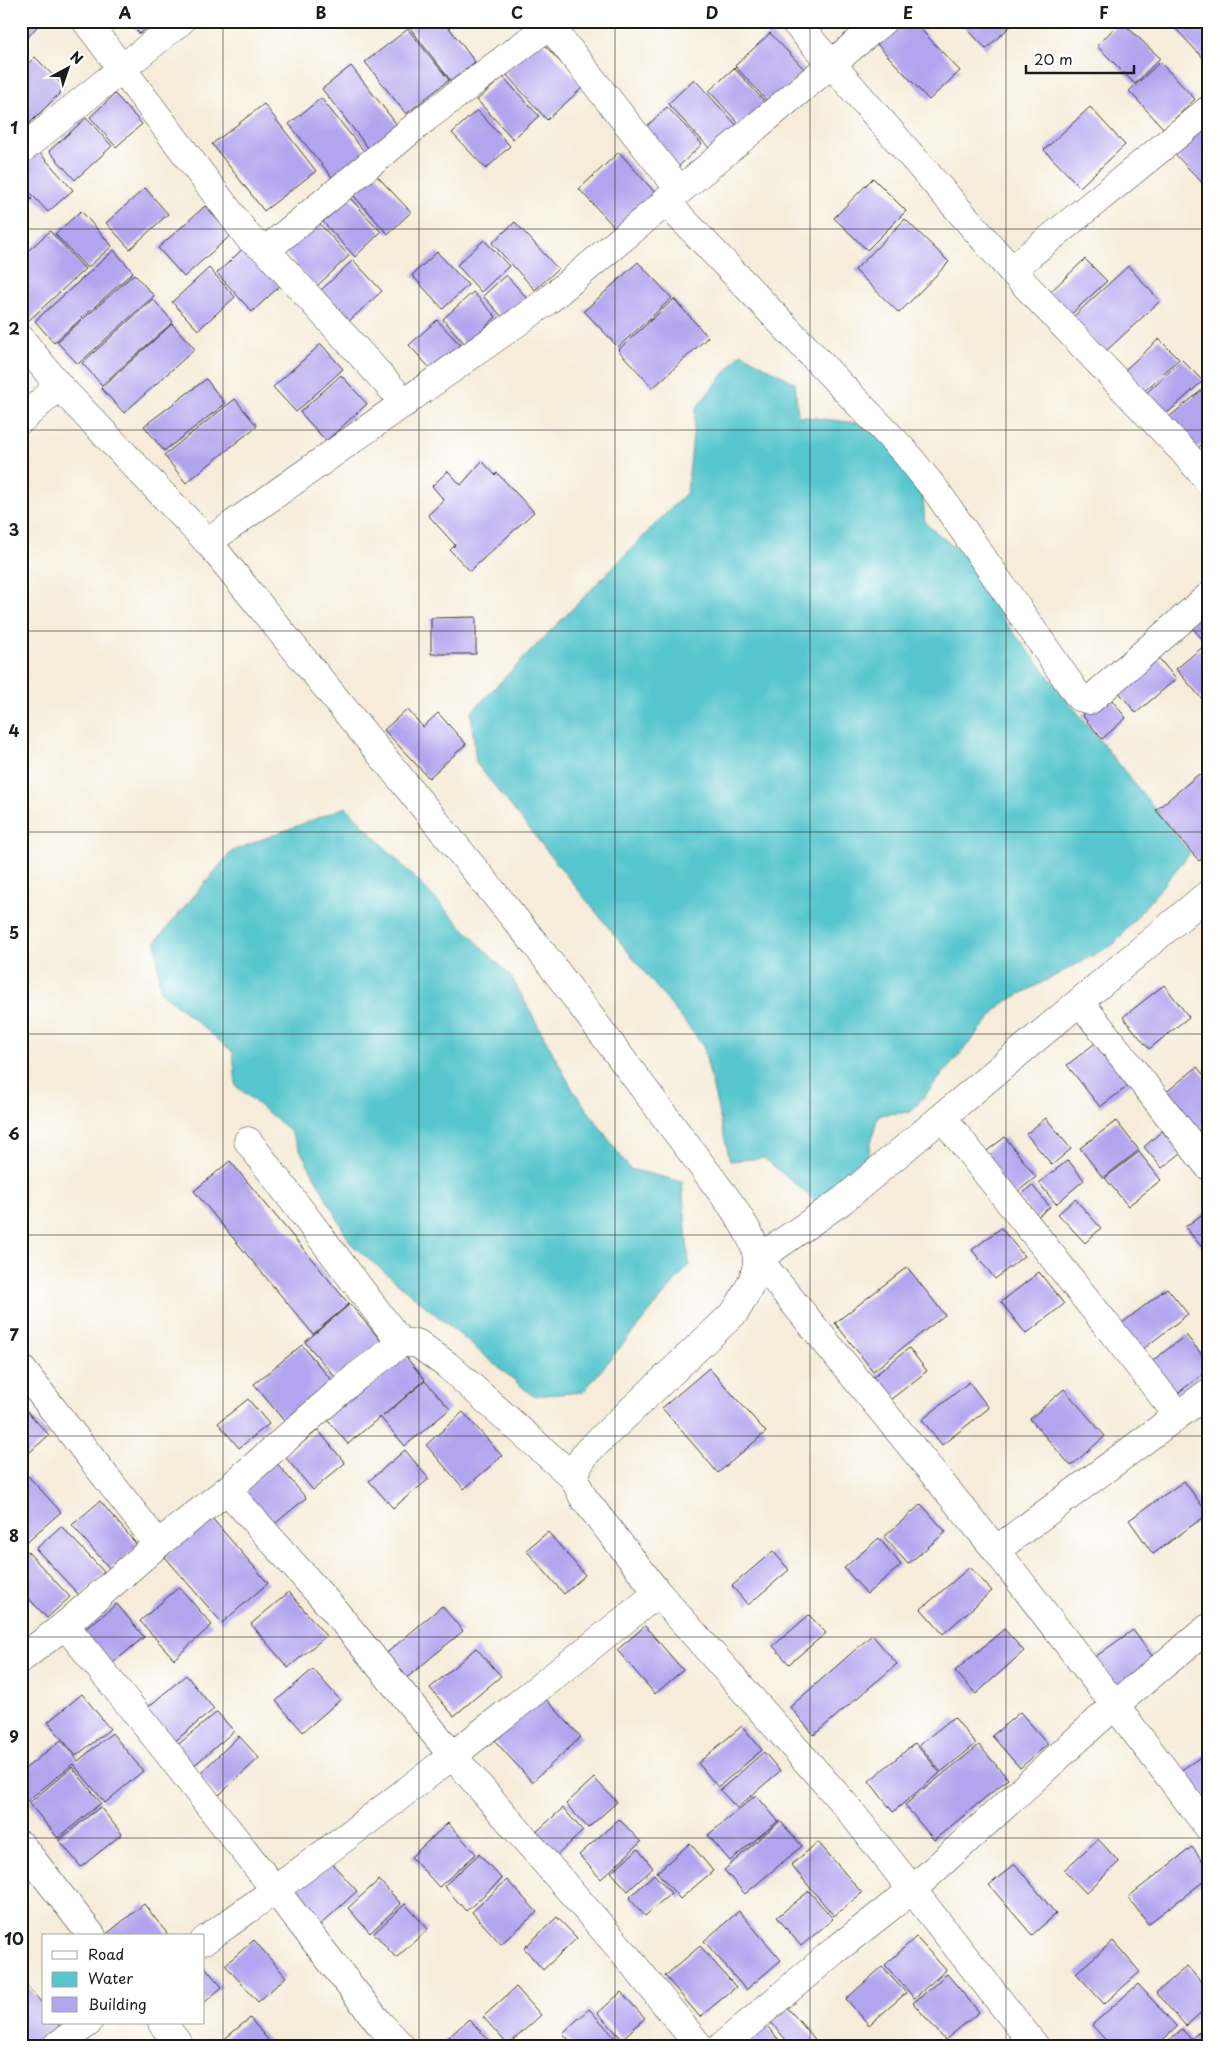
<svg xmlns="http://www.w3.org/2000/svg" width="1229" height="2067" viewBox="0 0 1229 2067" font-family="'Playpen Sans',sans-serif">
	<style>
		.water { fill: #59c6ce; stroke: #3a7175 }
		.building { fill: #b2a4ee }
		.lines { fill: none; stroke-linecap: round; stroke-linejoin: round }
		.street-casing { stroke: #3d3b38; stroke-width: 29 }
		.secondary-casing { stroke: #3d3b38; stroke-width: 29 }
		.street { stroke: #fff; stroke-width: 28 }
		.secondary { stroke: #fff; stroke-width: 28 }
		.grid { fill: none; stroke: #1c1c1c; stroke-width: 1; stroke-opacity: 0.55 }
		.neatline { fill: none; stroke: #1c1c1c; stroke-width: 2 }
		.grid-label { font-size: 16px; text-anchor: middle; font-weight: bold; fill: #1c1c1c }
	</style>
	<rect width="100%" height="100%" fill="#fff"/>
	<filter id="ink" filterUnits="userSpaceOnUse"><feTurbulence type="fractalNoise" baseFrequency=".02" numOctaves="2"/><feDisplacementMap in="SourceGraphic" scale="10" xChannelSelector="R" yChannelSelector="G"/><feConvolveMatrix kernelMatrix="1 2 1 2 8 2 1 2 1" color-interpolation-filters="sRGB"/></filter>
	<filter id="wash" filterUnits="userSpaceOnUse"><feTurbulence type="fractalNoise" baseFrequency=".0096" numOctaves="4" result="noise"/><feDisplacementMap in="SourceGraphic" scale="20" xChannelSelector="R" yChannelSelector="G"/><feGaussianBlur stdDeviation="1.12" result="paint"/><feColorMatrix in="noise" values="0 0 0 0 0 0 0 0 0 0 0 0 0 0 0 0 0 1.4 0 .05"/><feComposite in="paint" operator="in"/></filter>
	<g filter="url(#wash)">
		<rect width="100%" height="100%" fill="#f6ecd9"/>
		<g class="water">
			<polygon points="741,353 795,383 798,416 882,426 921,473 925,523 998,584 1001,617 1190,853 1114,944 1002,1004 911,1112 878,1115 865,1167 819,1204 764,1158 730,1161 703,1045 476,763 471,712 687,492 696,408"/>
			<polygon points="346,807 512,978 573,1090 630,1169 682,1182 689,1265 583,1392 533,1396 351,1244 290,1131 236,1086 233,1052 160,991 156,941 232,851"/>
		</g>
		<g id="blocks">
			<g class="building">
				<polygon points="21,21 42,21 21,45"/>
				<polygon points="127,21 154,21 140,34"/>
				<polygon points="418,21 444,21 475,62 451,81 410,28"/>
				<polygon points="896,21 913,21 960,71 929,100 874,41"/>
				<polygon points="960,21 1016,21 986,49"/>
				<polygon points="1121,21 1160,58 1135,84 1097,46"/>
				<polygon points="1178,21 1208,21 1208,63 1173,26"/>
				<polygon points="408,29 449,80 406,114 365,62"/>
				<polygon points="770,33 806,71 770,104 735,66"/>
				<polygon points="540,40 583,87 547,120 505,73"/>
				<polygon points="35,57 65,88 21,132 21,70"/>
				<polygon points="1160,62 1195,99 1164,129 1129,91"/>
				<polygon points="351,66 398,126 369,149 322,89"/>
				<polygon points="734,68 767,104 742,127 709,91"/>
				<polygon points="503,77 539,116 513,139 477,100"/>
				<polygon points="694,79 739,128 713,152 668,104"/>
				<polygon points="115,94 142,124 116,147 90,117"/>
				<polygon points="321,98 367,155 335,181 289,124"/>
				<polygon points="264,104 316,171 264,211 212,144"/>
				<polygon points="667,107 702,144 675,170 640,133"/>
				<polygon points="1090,107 1125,145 1080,187 1044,150"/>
				<polygon points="477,110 510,146 486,169 452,133"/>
				<polygon points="86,118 112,146 75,180 49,151"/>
				<polygon points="1208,123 1208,189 1173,152"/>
				<polygon points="36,149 73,190 48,212 21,183 21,162"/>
				<polygon points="619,152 658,196 619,232 579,189"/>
				<polygon points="376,175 411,212 388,234 353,195"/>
				<polygon points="873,178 906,211 867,250 834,218"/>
				<polygon points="21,188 32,199 21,209"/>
				<polygon points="145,188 168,214 130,249 106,223"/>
				<polygon points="350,198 381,232 355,257 323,222"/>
				<polygon points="205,206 231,235 184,277 158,248"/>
				<polygon points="81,211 112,246 87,268 55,234"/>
				<polygon points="905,219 949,262 899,313 855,270"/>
				<polygon points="317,221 349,256 316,287 284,251"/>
				<polygon points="515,222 558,269 535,290 492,243"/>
				<polygon points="50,231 85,269 27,322 21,316 21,257"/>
				<polygon points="484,240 509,266 481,292 457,265"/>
				<polygon points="246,246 281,285 252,312 217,273"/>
				<polygon points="114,250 133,272 54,343 35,321"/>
				<polygon points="437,252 468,285 443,309 412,275"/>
				<polygon points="1085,259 1107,281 1069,316 1048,294"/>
				<polygon points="353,260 382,291 348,322 320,291"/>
				<polygon points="638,262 672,298 618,347 584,311"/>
				<polygon points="1128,266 1160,301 1104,353 1072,318"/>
				<polygon points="209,268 235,297 198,330 172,302"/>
				<polygon points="134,274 154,296 78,364 57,342"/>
				<polygon points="506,275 529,300 506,321 483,296"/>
				<polygon points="473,292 496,317 466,345 443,319"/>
				<polygon points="153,299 173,322 102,385 82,363"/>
				<polygon points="674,299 708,337 653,388 618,350"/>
				<polygon points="437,320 466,351 438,377 409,345"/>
				<polygon points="172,324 195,349 124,413 101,388"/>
				<polygon points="1159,339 1179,359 1137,398 1117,377"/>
				<polygon points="321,344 343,369 296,412 273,387"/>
				<polygon points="1182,360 1203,381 1164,416 1144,395"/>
				<polygon points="341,375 367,404 326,441 300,412"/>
				<polygon points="206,379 225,404 164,451 144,426"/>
				<polygon points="1208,385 1208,439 1197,449 1169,417"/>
				<polygon points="235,399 257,426 186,483 164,455"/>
				<polygon points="482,461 495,475 497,473 534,512 470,571 450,550 455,545 428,515 444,500 432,486 448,471 461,485"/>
				<polygon points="1208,607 1208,646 1189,624"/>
				<polygon points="476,617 476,654 431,654 431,618"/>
				<polygon points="1204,646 1208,650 1208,706 1176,669"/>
				<polygon points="1153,651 1176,679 1136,713 1113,685"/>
				<polygon points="1107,694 1126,718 1102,739 1082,715"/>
				<polygon points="407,709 423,727 438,713 466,744 429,778 384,730"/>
				<polygon points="1199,774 1208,784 1208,854 1199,861 1156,810"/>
				<polygon points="1164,985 1189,1017 1149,1049 1123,1017"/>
				<polygon points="1098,1041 1132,1083 1100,1107 1067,1065"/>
				<polygon points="1197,1067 1208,1080 1208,1123 1195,1133 1164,1094"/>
				<polygon points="1046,1118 1071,1149 1052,1165 1026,1134"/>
				<polygon points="1116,1121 1139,1150 1103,1178 1080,1148"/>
				<polygon points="1162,1131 1181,1153 1162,1168 1144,1147"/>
				<polygon points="1005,1137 1036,1177 1011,1197 979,1157"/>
				<polygon points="1139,1152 1161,1180 1128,1206 1105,1178"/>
				<polygon points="1068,1160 1084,1180 1056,1204 1039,1183"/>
				<polygon points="230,1161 349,1304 313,1334 194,1191"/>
				<polygon points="1032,1185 1050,1207 1036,1218 1019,1197"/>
				<polygon points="1075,1199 1101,1228 1085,1243 1058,1214"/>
				<polygon points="1208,1210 1208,1249 1205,1251 1185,1227"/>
				<polygon points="1001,1228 1024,1256 995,1279 972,1250"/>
				<polygon points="907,1267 945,1315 873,1371 835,1323"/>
				<polygon points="1039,1272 1064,1304 1026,1334 1001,1302"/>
				<polygon points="1167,1288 1188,1314 1137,1354 1117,1327"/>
				<polygon points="350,1304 381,1341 336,1378 305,1342"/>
				<polygon points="1186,1335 1208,1362 1208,1370 1174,1396 1148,1364"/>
				<polygon points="302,1345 332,1381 284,1421 254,1384"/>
				<polygon points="909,1348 927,1371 890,1400 873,1377"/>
				<polygon points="402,1352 425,1380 383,1416 425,1381 450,1409 405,1446 380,1417 348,1444 324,1416"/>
				<polygon points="709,1368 766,1432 718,1473 662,1408"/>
				<polygon points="969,1382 989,1408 942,1445 922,1420"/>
				<polygon points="1064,1389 1105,1436 1071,1466 1030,1419"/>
				<polygon points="248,1399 269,1424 239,1448 218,1423"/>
				<polygon points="22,1406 49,1435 21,1460 21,1407"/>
				<polygon points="463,1412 502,1456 464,1489 426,1445"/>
				<polygon points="318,1430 345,1463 313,1490 285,1457"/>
				<polygon points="405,1450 429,1479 393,1508 369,1481"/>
				<polygon points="275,1461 306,1498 271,1527 240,1491"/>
				<polygon points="28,1476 61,1512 25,1543 21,1539 21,1482"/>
				<polygon points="1184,1481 1208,1514 1153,1554 1129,1520"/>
				<polygon points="100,1501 138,1546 110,1569 72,1525"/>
				<polygon points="921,1504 946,1532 908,1564 884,1537"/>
				<polygon points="211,1517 268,1583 222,1623 165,1557"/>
				<polygon points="61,1526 105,1573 80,1596 36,1549"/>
				<polygon points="548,1532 585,1575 564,1594 526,1550"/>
				<polygon points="879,1538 901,1565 867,1594 844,1568"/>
				<polygon points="27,1551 70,1597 47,1618 21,1590 21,1556"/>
				<polygon points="773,1551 789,1570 748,1605 732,1586"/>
				<polygon points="970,1567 992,1591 943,1634 921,1609"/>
				<polygon points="179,1587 212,1625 174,1659 140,1621"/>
				<polygon points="289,1592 326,1636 288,1668 251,1624"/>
				<polygon points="117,1604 144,1637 108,1667 80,1633"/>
				<polygon points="442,1606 463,1631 403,1681 382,1657"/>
				<polygon points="809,1615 826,1633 789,1664 773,1646"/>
				<polygon points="645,1626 683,1670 655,1694 617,1650"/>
				<polygon points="1004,1629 1024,1651 976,1694 955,1671"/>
				<polygon points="1133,1630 1155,1660 1116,1687 1095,1657"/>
				<polygon points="872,1635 897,1664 814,1735 790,1707"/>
				<polygon points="476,1648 501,1676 454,1716 430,1688"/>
				<polygon points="313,1669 340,1700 303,1732 276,1701"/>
				<polygon points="186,1675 214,1709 169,1746 141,1713"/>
				<polygon points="82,1694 110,1729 76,1756 48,1722"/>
				<polygon points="543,1696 581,1737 532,1782 495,1741"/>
				<polygon points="217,1712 234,1731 190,1769 173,1749"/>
				<polygon points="1020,1712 1048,1744 1020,1768 992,1736"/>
				<polygon points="954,1717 976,1744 941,1772 919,1745"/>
				<polygon points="742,1726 762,1750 718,1787 698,1763"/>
				<polygon points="112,1733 143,1771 105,1803 73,1764 21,1806 21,1772 61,1740 78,1761"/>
				<polygon points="239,1736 259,1758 218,1796 198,1775"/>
				<polygon points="915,1743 940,1773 893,1812 869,1781"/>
				<polygon points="979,1745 1008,1779 934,1840 905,1805"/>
				<polygon points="764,1752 780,1771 737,1808 720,1790"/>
				<polygon points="1208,1752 1208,1803 1205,1805 1180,1771"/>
				<polygon points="72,1767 101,1803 58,1838 29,1803"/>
				<polygon points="594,1778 617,1802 588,1828 566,1804"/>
				<polygon points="756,1795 778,1821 730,1861 708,1835"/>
				<polygon points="100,1807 122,1834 81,1867 59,1840"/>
				<polygon points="563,1808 583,1831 556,1856 535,1833"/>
				<polygon points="619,1819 641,1842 601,1879 579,1855"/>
				<polygon points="780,1821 802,1846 745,1894 724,1870"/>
				<polygon points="448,1823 476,1854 439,1887 411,1857"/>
				<polygon points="1098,1839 1119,1862 1086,1893 1064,1870"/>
				<polygon points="818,1842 862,1893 834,1916 791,1865"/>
				<polygon points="690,1843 713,1871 680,1899 657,1872"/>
				<polygon points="1192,1847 1208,1868 1208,1878 1148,1924 1128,1897"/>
				<polygon points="638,1849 653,1868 628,1891 611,1872"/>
				<polygon points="479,1854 502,1879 466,1911 444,1886"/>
				<polygon points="327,1858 357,1891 319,1926 289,1893"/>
				<polygon points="1015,1864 1056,1914 1032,1935 989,1885"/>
				<polygon points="654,1874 671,1893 645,1916 629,1898"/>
				<polygon points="379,1880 401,1904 370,1933 348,1908"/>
				<polygon points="507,1880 537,1912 501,1944 472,1912"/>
				<polygon points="809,1891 833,1919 801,1946 777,1917"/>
				<polygon points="144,1904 169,1936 104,1936"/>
				<polygon points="405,1904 428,1929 396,1958 374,1933"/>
				<polygon points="739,1911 781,1960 746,1990 704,1941"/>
				<polygon points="557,1917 577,1938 543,1970 524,1948"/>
				<polygon points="916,1937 946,1970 914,1998 885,1965"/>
				<polygon points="254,1940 286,1977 258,2002 225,1965"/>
				<polygon points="1113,1941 1140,1972 1104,2004 1076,1973"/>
				<polygon points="700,1946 736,1987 700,2017 665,1976"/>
				<polygon points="204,1966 222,1987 204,2003"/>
				<polygon points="1187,1966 1208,1990 1208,2006 1186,2026 1156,1993"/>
				<polygon points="882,1967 906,1993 869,2025 846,1999"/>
				<polygon points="947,1974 979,2012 945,2040 913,2003"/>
				<polygon points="21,1978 44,2006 44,2023 57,2023 61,2028 40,2046 21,2046"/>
				<polygon points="1138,1984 1177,2027 1156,2046 1111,2046 1092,2025"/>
				<polygon points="516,1987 541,2015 508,2045 483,2017"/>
				<polygon points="621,1992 645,2018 622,2039 598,2013"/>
				<polygon points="786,2006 819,2044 816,2046 791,2046 770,2021"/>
				<polygon points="589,2009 618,2041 612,2046 574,2046 563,2033"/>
				<polygon points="250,2018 273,2046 216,2046"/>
				<polygon points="469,2019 494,2046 439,2046"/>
				<polygon points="762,2020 784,2046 733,2046"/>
				<polygon points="1208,2025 1208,2046 1199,2046 1192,2038"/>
				<polygon points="1182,2029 1197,2046 1163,2046"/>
			</g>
		</g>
	</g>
	<g filter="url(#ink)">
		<use href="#blocks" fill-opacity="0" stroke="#3d3b38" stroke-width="1"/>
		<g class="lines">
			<g class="street-casing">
				<g id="street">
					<polyline points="86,21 249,238 266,250 405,403"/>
					<polyline points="546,21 679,189"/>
					<polyline points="794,21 1011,270 1182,450 1208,480"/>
					<polyline points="21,150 181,21"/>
					<polyline points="665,201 904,451 937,492 1079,697 1090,700 1208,597"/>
					<polyline points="266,250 427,117 555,21"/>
					<polyline points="1011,270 1208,110"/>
					<polyline points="21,420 59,386"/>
					<polyline points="208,542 546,302 883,21"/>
					<polyline points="1208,894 843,1200 758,1259 996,1550 1208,1827"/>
					<polyline points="1080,1002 1208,1166"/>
					<polyline points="942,1117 1177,1414"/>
					<polyline points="248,1141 401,1343"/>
					<polyline points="21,1368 158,1544"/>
					<polyline points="227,1490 334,1610 452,1755 625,1954 699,2046"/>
					<polyline points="996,1550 1208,1393"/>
					<polyline points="65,1625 168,1753 379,2023 401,2046"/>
					<polyline points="21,1659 65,1625 158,1544 227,1490 356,1377 401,1343 417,1343 447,1365 574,1478"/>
					<polyline points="21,1845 92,1936"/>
					<path d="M204,1941C359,1831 509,1712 658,1593"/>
					<polyline points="162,2023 180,2046"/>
					<polyline points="56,2046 88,2023"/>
					<polyline points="722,2046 834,1951 912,1890 1115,1705 1208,1628"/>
				</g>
			</g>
			<g class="secondary-casing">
				<path id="secondary" d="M21,339L59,386L208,542L537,946L732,1206C763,1254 766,1262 735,1312L587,1452L579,1464L574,1478L583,1497L658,1593L847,1807L1035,2046"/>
			</g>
			<use href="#street" class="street"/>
			<use href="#secondary" class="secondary"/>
		</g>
	</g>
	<path class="grid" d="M223,21V2046M419,21V2046M615,21V2046M810,21V2046M1006,21V2046M21,229H1208M21,430H1208M21,631H1208M21,832H1208M21,1034H1208M21,1235H1208M21,1436H1208M21,1637H1208M21,1838H1208"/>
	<rect width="1229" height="2067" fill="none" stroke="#fff" stroke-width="55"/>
	<rect x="42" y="1934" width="162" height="90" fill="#ffffff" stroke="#a4a4a4"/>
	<rect x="52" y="1951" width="25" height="8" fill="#ffffff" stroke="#a4a4a4"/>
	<text x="88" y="1960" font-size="15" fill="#1c1c1c">Road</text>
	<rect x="52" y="1972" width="25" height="15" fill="#59c6ce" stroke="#a4a4a4"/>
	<text x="88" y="1984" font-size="15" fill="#1c1c1c">Water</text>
	<rect x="52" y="1997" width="25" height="15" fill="#b2a4ee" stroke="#a4a4a4"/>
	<text x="88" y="2010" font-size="15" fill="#1c1c1c">Building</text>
	<g transform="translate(68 68) rotate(40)" stroke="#ffffff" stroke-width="4" paint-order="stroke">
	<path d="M0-4L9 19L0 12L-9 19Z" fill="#1c1c1c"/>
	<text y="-8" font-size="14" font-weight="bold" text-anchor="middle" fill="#1c1c1c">N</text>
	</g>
	<path d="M1026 65v8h108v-8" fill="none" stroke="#1c1c1c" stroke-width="2.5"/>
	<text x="1034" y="65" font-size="15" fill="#1c1c1c" stroke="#ffffff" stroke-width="4" paint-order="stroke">20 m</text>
	<rect x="28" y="28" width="1174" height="2012" class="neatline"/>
	<g class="grid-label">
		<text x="125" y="19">A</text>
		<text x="321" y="19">B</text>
		<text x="517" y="19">C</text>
		<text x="712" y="19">D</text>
		<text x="908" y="19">E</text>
		<text x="1104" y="19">F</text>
		<text x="14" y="134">1</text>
		<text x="14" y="335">2</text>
		<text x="14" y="536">3</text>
		<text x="14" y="737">4</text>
		<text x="14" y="939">5</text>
		<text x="14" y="1140">6</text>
		<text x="14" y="1341">7</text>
		<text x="14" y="1542">8</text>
		<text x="14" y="1743">9</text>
		<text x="14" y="1945">10</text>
	</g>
</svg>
